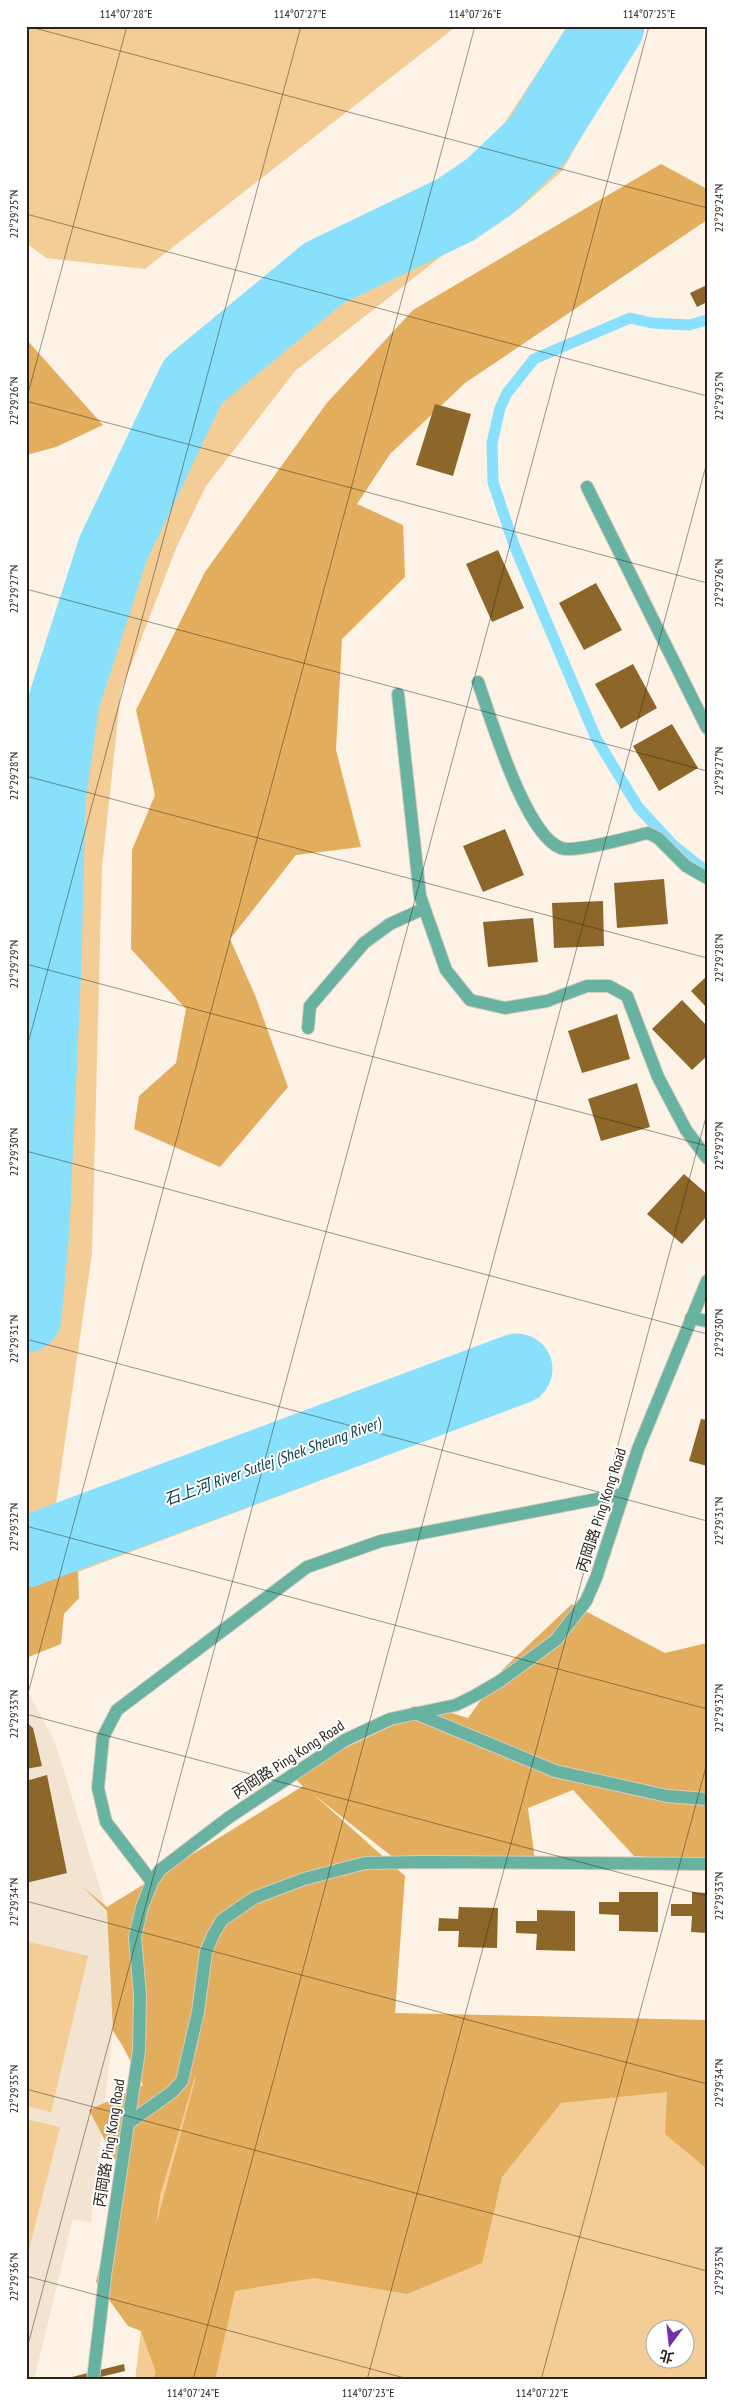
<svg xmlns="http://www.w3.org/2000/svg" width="733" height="2406" viewBox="0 0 733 2406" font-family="'PT Sans Narrow','Noto Sans TC',sans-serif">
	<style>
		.education { fill: #f2e4d1 }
		.green { fill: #f4cc95; fill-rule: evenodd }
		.forest { fill: #e2ad5d; fill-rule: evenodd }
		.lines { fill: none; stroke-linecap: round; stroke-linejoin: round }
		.stream { stroke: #89e0fc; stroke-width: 11 }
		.river { stroke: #89e0fc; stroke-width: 71 }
		.building { fill: #8d6729 }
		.lane-casing { stroke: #d6cdc0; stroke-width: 14 }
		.street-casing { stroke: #d6cdc0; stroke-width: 14 }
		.lane { stroke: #67b2a1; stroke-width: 12 }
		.street { stroke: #67b2a1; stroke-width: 12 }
		.ticks { fill: none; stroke: #29231a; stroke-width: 1; stroke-opacity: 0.45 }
		.labels { text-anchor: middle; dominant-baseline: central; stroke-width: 4; stroke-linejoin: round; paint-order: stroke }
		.street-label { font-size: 15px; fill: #29231a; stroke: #fff }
		.water-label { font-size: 16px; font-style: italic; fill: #0d4251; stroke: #fff }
		.neatline { fill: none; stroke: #29231a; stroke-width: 2 }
		.ticks-label { font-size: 12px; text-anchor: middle; fill: #29231a }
	</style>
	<rect width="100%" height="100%" fill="#fcf2e5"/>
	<polygon class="education" points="26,1688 55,1742 107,1911 113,2031 91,2223 73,2219 34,2380 26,2380"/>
	<g class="green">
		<polygon points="26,26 457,26 145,269 46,258 26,243"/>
		<polygon points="568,26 644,26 562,171 519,209 448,251 295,371 206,486 177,546 121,691 102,867 92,1253 55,1511 512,1346 541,1397 78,1572 54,1558 26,1593 26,934 34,746 79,578 114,491 177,379 317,263 401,221 490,145"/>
		<polygon points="26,1941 88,1956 51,2112 26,2106"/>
		<path d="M203,2051L707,2071V2380H135L156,2207ZM656,2328H686V2358H656Z"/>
		<polygon points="26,2119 60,2127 26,2262"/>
	</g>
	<g class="forest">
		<polygon points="661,164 707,189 707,220 465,383 390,454 357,504 403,525 405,577 342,639 336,750 361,847 296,855 230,939 255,995 288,1087 220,1167 134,1129 139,1096 176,1063 186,1009 131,949 132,850 155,795 136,710 205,572 326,404 413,310"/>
		<polygon points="26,339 103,425 56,447 26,455"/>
		<polygon points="54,1558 78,1572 79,1598 64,1614 61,1644 26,1658 26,1588"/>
		<path d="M572,1604L665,1653L707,1643V1861L634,1856L573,1790L528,1808L535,1860L404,1866L313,1794L405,1876L395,2013L707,2020V2169L665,2134L667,2092L561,2103L502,2177L482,2263L407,2294L314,2278L235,2291L215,2380H153L156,2373L141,2331L128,2326L96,2282L121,2171L89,2110L143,2085L122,2045L113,2031L107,1911L83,1887L107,1907L303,1786L290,1774L432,1707L468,1718L503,1669ZM195,2077H196L156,2225L160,2196Z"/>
	</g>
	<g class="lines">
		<polyline class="stream" points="707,320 689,325 652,323 630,318 534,359 507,393 500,408 492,443 493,482 514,545 596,738 638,807 673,845 707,872"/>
		<g class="river">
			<polyline points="26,1317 34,1229 46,962 50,799 64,701 113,549 193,381 324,273 455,210 489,187 537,141 609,26"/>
			<polyline points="26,1552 517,1369"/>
		</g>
	</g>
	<g class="building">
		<polygon points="707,285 707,302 697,307 690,293"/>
		<polygon points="435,404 471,414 453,476 416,465"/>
		<polygon points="498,550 524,608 492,622 466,564"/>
		<polygon points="596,583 622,630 584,650 559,603"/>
		<polygon points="633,664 657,708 621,729 595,684"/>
		<polygon points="672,724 698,768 659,791 633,746"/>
		<polygon points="505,829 524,875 483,892 463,846"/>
		<polygon points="664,879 668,924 617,928 614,883"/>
		<polygon points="603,901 604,946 554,948 552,903"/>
		<polygon points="533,918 538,962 488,967 483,922"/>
		<polygon points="707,976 707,1008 691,991"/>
		<polygon points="682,1000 707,1026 707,1056 692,1070 652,1029"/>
		<polygon points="617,1014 630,1059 582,1073 568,1031"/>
		<polygon points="637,1083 650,1127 601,1141 588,1099"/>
		<polygon points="684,1174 707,1194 707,1216 682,1244 647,1214"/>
		<polygon points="701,1419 707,1420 707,1466 689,1461"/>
		<polygon points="26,1722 33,1728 42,1766 26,1769"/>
		<polygon points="47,1775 67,1873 26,1883 26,1781"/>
		<polygon points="619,1892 658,1892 658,1932 619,1931 619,1915 599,1914 599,1902 619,1902"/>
		<polygon points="692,1892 707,1893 707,1933 691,1932 692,1916 671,1916 671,1904 692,1904"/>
		<polygon points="459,1907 498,1908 497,1948 458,1947 459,1931 438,1931 439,1918 458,1919"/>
		<polygon points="537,1910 575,1911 575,1951 536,1950 537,1934 516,1933 516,1921 537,1921"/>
		<polygon points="124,2364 125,2371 88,2380 60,2380"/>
	</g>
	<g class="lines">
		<g class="lane-casing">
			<g id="lane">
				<polyline points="587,487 707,728"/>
				<path d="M478,682C491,718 525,835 561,848C576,853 630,837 648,833L658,838L686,866L707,878"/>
				<polyline points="398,694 420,896 446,970 470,1000 505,1008 547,1001 587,986 609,986 627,996 658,1077 686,1130 707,1158"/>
				<polyline points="308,1028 310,1006 364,943 390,924 423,909"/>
				<polyline points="691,1318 707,1321"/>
				<polyline points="415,1713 555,1771 667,1796 707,1799"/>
				<polyline points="152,1882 106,1822 98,1788 103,1737 117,1710 307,1567 381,1541 623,1494"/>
				<polyline points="130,2122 172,2092 182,2081 198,2012 206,1952 213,1935 222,1920 254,1898 304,1879 365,1863 424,1862 707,1864"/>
			</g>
		</g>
		<g class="street-casing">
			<polyline id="street" points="93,2380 106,2269 139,2051 140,1995 135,1937 142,1907 152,1882 160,1870 228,1818 345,1740 390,1719 456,1705 476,1695 500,1681 556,1640 586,1601 596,1578 638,1449 707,1281"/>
		</g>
		<use href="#lane" class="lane"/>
		<use href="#street" class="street"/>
	</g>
	<path class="ticks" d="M27,26L707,208M26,214L707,396M26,401L127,26M26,401L707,583M26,589L707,771M26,776L707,958M26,964L707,1146M26,1051L301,26M26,1151L707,1334M26,1339L707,1521M26,1526L707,1709M26,1701L475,26M26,1714L707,1896M26,1901L707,2084M26,2089L707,2271M26,2276L412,2380M26,2352L649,26M193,2380L707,462M367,2380L707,1113M541,2380L707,1763"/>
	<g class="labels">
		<g class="street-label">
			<text transform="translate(601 1510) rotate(-72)">丙岡路 Ping Kong Road</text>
			<text transform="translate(288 1759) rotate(-33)">丙岡路 Ping Kong Road</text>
			<text transform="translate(109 2143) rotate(-81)">丙岡路 Ping Kong Road</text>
		</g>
		<g class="water-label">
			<text transform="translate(272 1461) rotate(-20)">石上河 River Sutlej (Shek Sheung River)</text>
		</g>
	</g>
	<rect width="733" height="2406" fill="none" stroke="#ffffff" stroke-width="55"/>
	<g transform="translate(670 2344) rotate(195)"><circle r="24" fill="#ffffff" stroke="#a9a7a3"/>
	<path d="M0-4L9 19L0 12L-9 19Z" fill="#7231a6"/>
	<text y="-8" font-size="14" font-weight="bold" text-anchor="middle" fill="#29231a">北</text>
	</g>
	<rect x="28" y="28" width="678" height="2350" class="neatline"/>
	<g class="ticks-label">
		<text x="126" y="18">114°07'28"E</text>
		<text x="300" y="18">114°07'27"E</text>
		<text x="475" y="18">114°07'26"E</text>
		<text x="649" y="18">114°07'25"E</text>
		<text transform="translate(719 208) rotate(-90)" y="4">22°29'24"N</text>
		<text transform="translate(14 214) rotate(-90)" y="4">22°29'25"N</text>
		<text transform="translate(719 396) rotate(-90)" y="4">22°29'25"N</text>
		<text transform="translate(14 401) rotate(-90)" y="4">22°29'26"N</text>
		<text transform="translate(719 583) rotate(-90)" y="4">22°29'26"N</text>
		<text transform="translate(14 589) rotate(-90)" y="4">22°29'27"N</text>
		<text transform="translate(719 771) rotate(-90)" y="4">22°29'27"N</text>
		<text transform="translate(14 776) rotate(-90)" y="4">22°29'28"N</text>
		<text transform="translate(719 958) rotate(-90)" y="4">22°29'28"N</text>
		<text transform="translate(14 964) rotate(-90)" y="4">22°29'29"N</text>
		<text transform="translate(719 1146) rotate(-90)" y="4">22°29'29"N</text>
		<text transform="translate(14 1152) rotate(-90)" y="4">22°29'30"N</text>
		<text transform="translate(719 1333) rotate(-90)" y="4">22°29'30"N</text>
		<text transform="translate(14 1339) rotate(-90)" y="4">22°29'31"N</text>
		<text transform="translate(719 1521) rotate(-90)" y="4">22°29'31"N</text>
		<text transform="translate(14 1527) rotate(-90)" y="4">22°29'32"N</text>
		<text transform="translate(719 1708) rotate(-90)" y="4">22°29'32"N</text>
		<text transform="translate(14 1714) rotate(-90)" y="4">22°29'33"N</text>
		<text transform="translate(719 1896) rotate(-90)" y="4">22°29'33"N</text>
		<text transform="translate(14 1902) rotate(-90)" y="4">22°29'34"N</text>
		<text transform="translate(719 2083) rotate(-90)" y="4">22°29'34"N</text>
		<text transform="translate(14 2089) rotate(-90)" y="4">22°29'35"N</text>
		<text transform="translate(719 2271) rotate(-90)" y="4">22°29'35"N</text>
		<text transform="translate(14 2277) rotate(-90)" y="4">22°29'36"N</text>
		<text x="193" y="2397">114°07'24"E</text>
		<text x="368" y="2397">114°07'23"E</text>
		<text x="542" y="2397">114°07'22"E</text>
	</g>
</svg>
